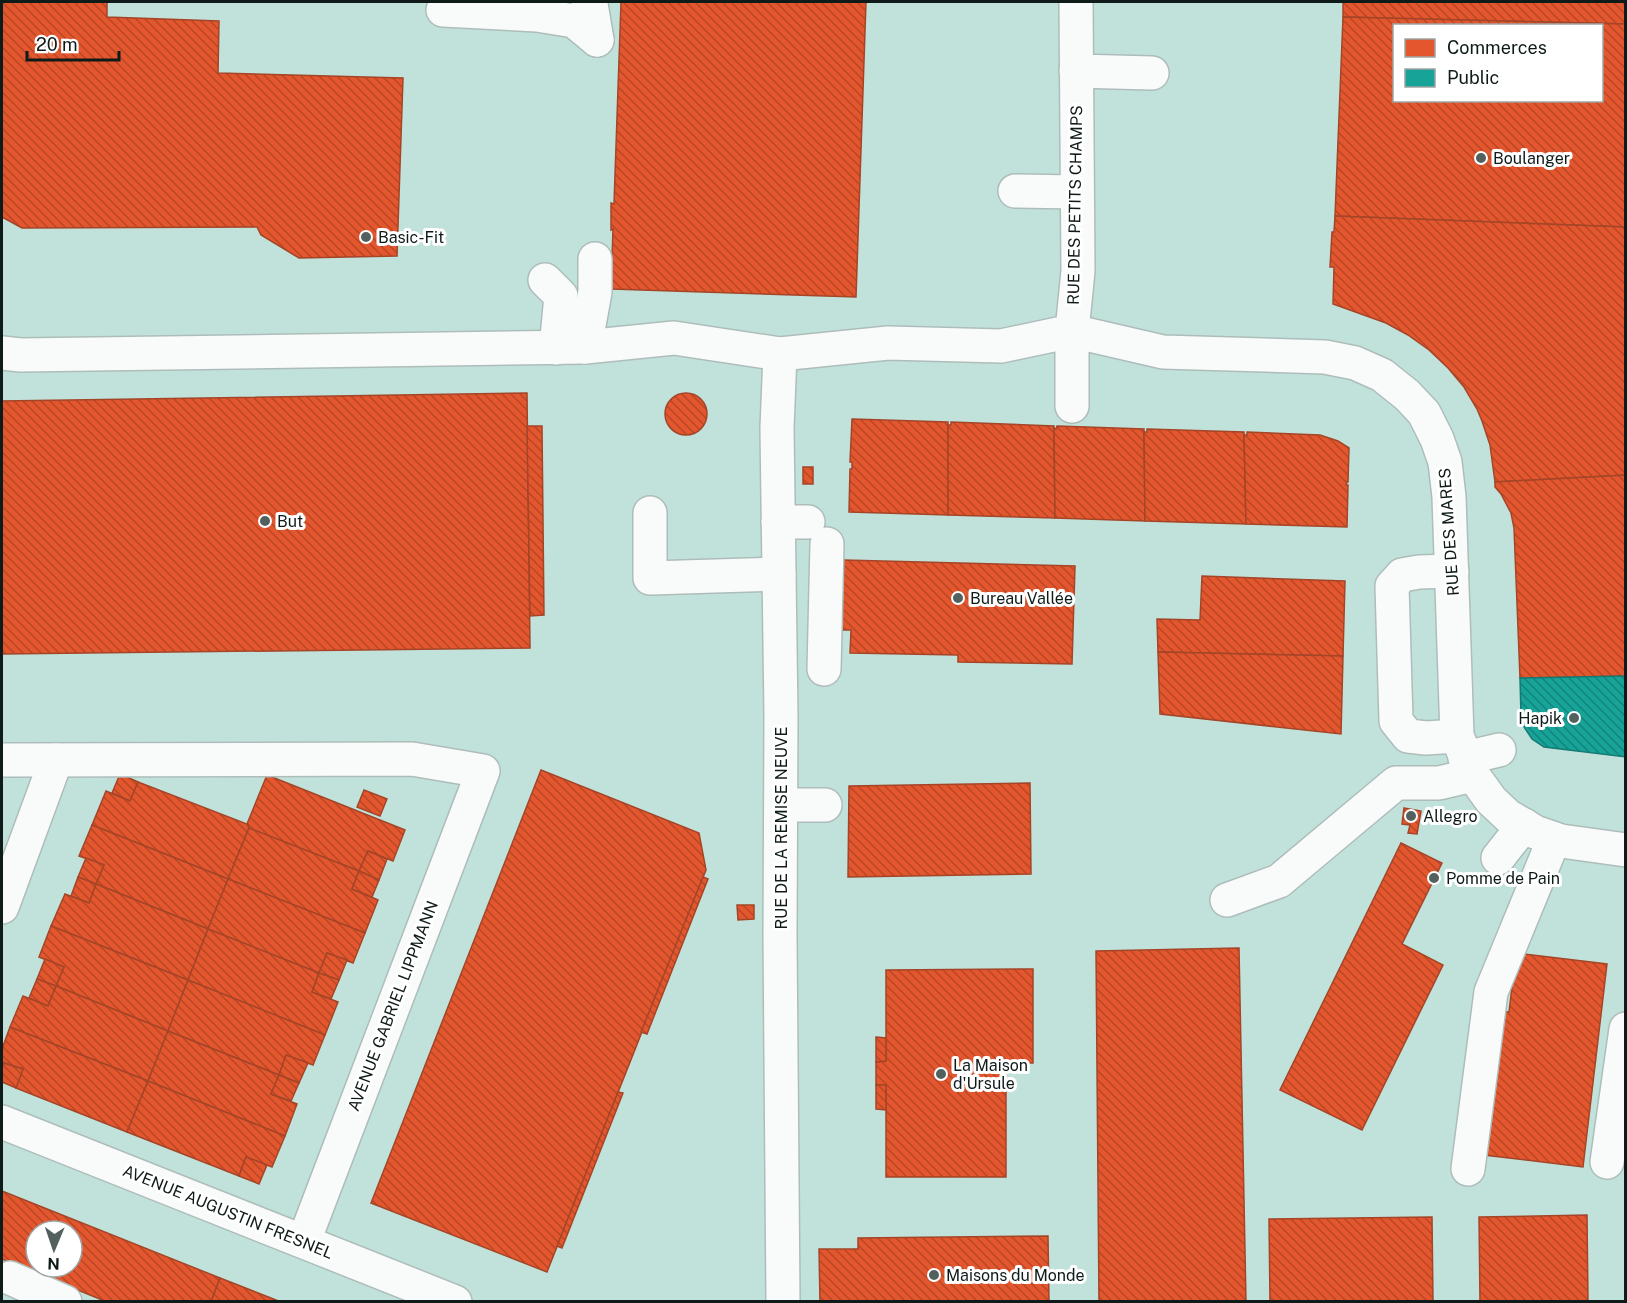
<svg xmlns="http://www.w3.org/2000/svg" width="1627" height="1303" viewBox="0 0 1627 1303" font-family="'Public Sans',sans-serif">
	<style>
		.built { fill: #c1e2db; fill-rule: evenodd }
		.shops { fill: url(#shops-back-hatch); stroke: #a44528; stroke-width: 1.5; fill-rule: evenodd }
		.public { fill: url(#public-back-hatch); stroke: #147a72; stroke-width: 1.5 }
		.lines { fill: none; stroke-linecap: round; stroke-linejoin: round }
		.minor-casing { stroke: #aebdba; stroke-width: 36 }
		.minor { stroke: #f8fbfa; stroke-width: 33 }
		.poi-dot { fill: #52615e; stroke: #fff; stroke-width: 2 }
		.labels { text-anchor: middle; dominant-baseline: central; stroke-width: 6; stroke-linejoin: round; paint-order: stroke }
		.poi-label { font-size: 16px; fill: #0e1b19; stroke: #fff; text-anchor: start }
		.street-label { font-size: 16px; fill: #0e1b19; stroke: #fff }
	</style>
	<defs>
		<pattern id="shops-back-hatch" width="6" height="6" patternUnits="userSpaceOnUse" patternTransform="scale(1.5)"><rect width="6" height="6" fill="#e4572e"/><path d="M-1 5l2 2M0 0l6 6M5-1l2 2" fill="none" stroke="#b74726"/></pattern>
		<pattern id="public-back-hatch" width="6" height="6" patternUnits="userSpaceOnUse" patternTransform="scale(1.5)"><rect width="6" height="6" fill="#17a398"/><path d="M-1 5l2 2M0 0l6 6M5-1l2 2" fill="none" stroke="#13847b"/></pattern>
	</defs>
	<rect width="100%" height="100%" fill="#cfe2de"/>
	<path class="built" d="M2,2H1625V1301H2ZM1394,26H1602V100H1394ZM36,1231H72V1267H36Z"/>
	<g class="shops">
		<polygon points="2,2 107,2 107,17 219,21 218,73 403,78 397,256 299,258 261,235 257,227 22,228 2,217"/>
		<polygon points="621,2 866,2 856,297 611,289 613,229 611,230 611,203 614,204"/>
		<polygon points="1343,2 1626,2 1626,24 1343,17"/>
		<path d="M1343,17L1626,24V227L1335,216ZM1394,26H1602V100H1394Z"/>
		<polygon points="1335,216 1626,227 1626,475 1495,482 1490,445 1482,421 1477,409 1464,387 1448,368 1429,350 1408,335 1386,323 1333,304 1334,267 1330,267 1332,232 1334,232"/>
		<circle cx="686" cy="414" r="21"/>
		<polygon points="527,393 530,648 2,654 2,401"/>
		<polygon points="852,419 948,422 948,515 849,512 850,469 852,469 852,462 850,462"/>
		<polygon points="951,422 1054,426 1055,518 948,515 948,425 951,425"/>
		<polygon points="527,426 542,426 544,615 530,616"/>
		<polygon points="1057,426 1144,429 1145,521 1055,518 1054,428 1056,429"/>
		<polygon points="1147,429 1244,432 1246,524 1145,521 1144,432 1147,432"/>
		<polygon points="1247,432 1320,435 1338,441 1349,448 1348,482 1347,482 1346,485 1348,485 1347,527 1246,524 1244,435 1247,435"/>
		<rect x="803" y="467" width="10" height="17"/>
		<polygon points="1626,475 1626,676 1520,678 1514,528 1511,513 1501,494 1495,487 1495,482"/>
		<polygon points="844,560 1075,566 1072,664 958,662 958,655 850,653 851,630 842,630"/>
		<polygon points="1202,576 1345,581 1343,656 1158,652 1157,619 1200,620"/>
		<polygon points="1158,652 1343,656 1341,734 1160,714"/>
		<polygon points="541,770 699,833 706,870 547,1272 371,1203"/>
		<polygon points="120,774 138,782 130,801 112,793"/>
		<polygon points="267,775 405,830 393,861 368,851 359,871 249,828 247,824"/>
		<polygon points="138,782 247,824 249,828 228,879 92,825 106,791 130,801"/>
		<polygon points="1030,783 1031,874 848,877 849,786"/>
		<polygon points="364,790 387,799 380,816 357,807"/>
		<polygon points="1404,808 1421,811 1417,834 1408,833 1410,825 1402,824"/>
		<polygon points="92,825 228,879 208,929 96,884 104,865 79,856"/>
		<polygon points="249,828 359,871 352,889 378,900 365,933 228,879"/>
		<polygon points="1401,843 1442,863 1402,944 1443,965 1362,1130 1280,1090"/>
		<polygon points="368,851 387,859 379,880 359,871"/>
		<polygon points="86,858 104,865 96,884 78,877"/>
		<polygon points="359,871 379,880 372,897 352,889"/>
		<polygon points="78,877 96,884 89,903 71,896"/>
		<polygon points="703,877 708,879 647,1034 641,1032"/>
		<polygon points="228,879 365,933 353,963 327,953 319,973 208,929"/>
		<polygon points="96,884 208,929 188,980 51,926 65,894 89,903"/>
		<polygon points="737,905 754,905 754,919 738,920"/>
		<polygon points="51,926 188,980 168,1031 56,986 64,967 39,957"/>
		<polygon points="208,929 319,973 312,992 338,1002 325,1035 188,980"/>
		<polygon points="1239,948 1246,1302 1099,1302 1096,951"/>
		<polygon points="327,953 347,960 339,980 319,973"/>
		<polygon points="1516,953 1607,964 1583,1167 1484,1155 1500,1011 1509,1012"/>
		<polygon points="45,959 64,967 56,986 37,979"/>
		<polygon points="1033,969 1033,1063 1006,1063 1006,1177 886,1177 886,1085 876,1085 876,1062 886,1061 886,970"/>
		<polygon points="319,973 339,980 331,999 312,992"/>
		<polygon points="37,979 56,986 48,1006 29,998"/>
		<polygon points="188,980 325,1035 313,1065 286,1055 279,1075 168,1031"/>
		<polygon points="56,986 168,1031 148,1081 10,1027 23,996 48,1006"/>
		<polygon points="10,1027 148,1081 127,1132 16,1088 23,1069 2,1062 2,1049"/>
		<polygon points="168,1031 279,1075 271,1094 297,1104 285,1136 148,1081"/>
		<polygon points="876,1037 886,1038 886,1061 876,1062"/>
		<polygon points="286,1055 308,1063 299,1083 279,1075"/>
		<polygon points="3,1063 23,1069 16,1088 2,1082 2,1067"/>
		<polygon points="279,1075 299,1083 291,1101 271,1094"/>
		<polygon points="148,1081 285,1136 272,1167 246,1157 239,1176 127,1132"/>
		<polygon points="876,1085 886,1085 886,1110 876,1109"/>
		<polygon points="618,1092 623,1093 562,1248 557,1246"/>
		<polygon points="246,1157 267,1165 259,1184 239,1176"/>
		<path d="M2,1191L220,1278L211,1302H107L2,1259ZM36,1231H72V1267H36Z"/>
		<polygon points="1587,1215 1588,1302 1480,1302 1479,1217"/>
		<polygon points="1432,1217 1433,1302 1270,1302 1269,1219"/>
		<polygon points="1048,1236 1049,1302 820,1302 819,1249 858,1249 858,1238"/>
		<polygon points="220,1278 281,1302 211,1302"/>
	</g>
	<polygon class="public" points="1626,676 1626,757 1544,747 1532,739 1524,727 1521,716 1520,678"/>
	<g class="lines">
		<g class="minor-casing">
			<g id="minor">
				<polyline points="588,2 591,4 597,40"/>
				<polyline points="443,10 537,15 574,21 597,40"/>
				<polyline points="1076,71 1152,73"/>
				<polyline points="1015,191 1077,192"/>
				<polyline points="545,280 561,296 556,348"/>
				<polyline points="585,347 595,292 595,259"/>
				<polyline points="2,353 21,355 585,347 674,338 780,354 888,343 1001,346 1072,331 1078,271 1076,2"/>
				<polyline points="780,354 777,428 781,716 780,936 783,1302"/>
				<polyline points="1072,406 1072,331 1163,352 1325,357 1355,363 1382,375 1407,395 1424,413 1437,439 1445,462 1449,497 1457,736 1473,775 1491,800 1508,816 1535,832 1561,841 1626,850"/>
				<polyline points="650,513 650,578 779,574"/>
				<polyline points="778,522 808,522"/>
				<polyline points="1452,571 1419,572 1402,575 1392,586 1396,721 1408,736 1426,738 1457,736"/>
				<polyline points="824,669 827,544"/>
				<polyline points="1465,758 1499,750"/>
				<polyline points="2,760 412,759 483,771 304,1241"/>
				<polyline points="781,805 825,805"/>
				<polyline points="1498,858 1524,825"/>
				<polyline points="1227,900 1279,881 1396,783 1439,783 1473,775"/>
				<polyline points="2,907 56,760"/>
				<polyline points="2,1122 455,1302"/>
				<polyline points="1607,1162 1626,1029"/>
				<polyline points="1468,1169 1491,992 1554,839"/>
				<polyline points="10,1278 65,1302"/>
			</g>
		</g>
		<use href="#minor" class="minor"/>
	</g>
	<g class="poi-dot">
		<circle cx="1481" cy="158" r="6"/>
		<circle cx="366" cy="237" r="6"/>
		<circle cx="265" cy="521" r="6"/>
		<circle cx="958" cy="598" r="6"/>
		<circle cx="1574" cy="718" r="6"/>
		<circle cx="1411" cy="816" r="6"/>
		<circle cx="1434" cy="878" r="6"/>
		<circle cx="941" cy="1074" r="6"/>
		<circle cx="934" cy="1275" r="6"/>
	</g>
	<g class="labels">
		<g class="poi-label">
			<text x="1493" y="158">Boulanger</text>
			<text x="378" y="237">Basic-Fit</text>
			<text x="277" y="521">But</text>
			<text x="970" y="598">Bureau Vallée</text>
			<text x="1562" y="718" text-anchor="end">Hapik</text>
			<text x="1423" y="816">Allegro</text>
			<text x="1446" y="878">Pomme de Pain</text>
			<text x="953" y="1065">La Maison<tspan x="953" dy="18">d'Ursule</tspan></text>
			<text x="946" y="1275">Maisons du Monde</text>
		</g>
		<g class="street-label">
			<text transform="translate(1075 205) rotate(-89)">RUE DES PETITS CHAMPS</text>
			<text transform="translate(1449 532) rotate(-94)">RUE DES MARES</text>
			<text transform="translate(781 828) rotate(-90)">RUE DE LA REMISE NEUVE</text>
			<text transform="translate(393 1006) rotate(-69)">AVENUE GABRIEL LIPPMANN</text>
			<text transform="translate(228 1212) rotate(22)">AVENUE AUGUSTIN FRESNEL</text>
		</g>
	</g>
	<rect width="1627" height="1303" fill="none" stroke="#0e1b19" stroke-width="6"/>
	<rect x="1393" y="24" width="210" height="78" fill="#ffffff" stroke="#9fa4a3" stroke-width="1.5"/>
	<rect x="1405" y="39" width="30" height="18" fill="#e4572e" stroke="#9fa4a3" stroke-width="1.5"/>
	<text x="1447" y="54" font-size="18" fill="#0e1b19">Commerces</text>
	<rect x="1405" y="69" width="30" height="18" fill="#17a398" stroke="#9fa4a3" stroke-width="1.5"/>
	<text x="1447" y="84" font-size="18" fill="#0e1b19">Public</text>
	<g transform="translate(54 1249) rotate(182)"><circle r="28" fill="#ffffff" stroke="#9fa4a3" stroke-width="1.5"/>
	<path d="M0-4.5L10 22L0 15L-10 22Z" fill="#52615e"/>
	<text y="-9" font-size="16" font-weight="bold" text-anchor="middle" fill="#0e1b19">N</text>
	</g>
	<path d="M27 51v9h92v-9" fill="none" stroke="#0e1b19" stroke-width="3"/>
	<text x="36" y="51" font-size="18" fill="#0e1b19" stroke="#ffffff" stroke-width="4.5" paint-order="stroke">20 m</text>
</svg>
